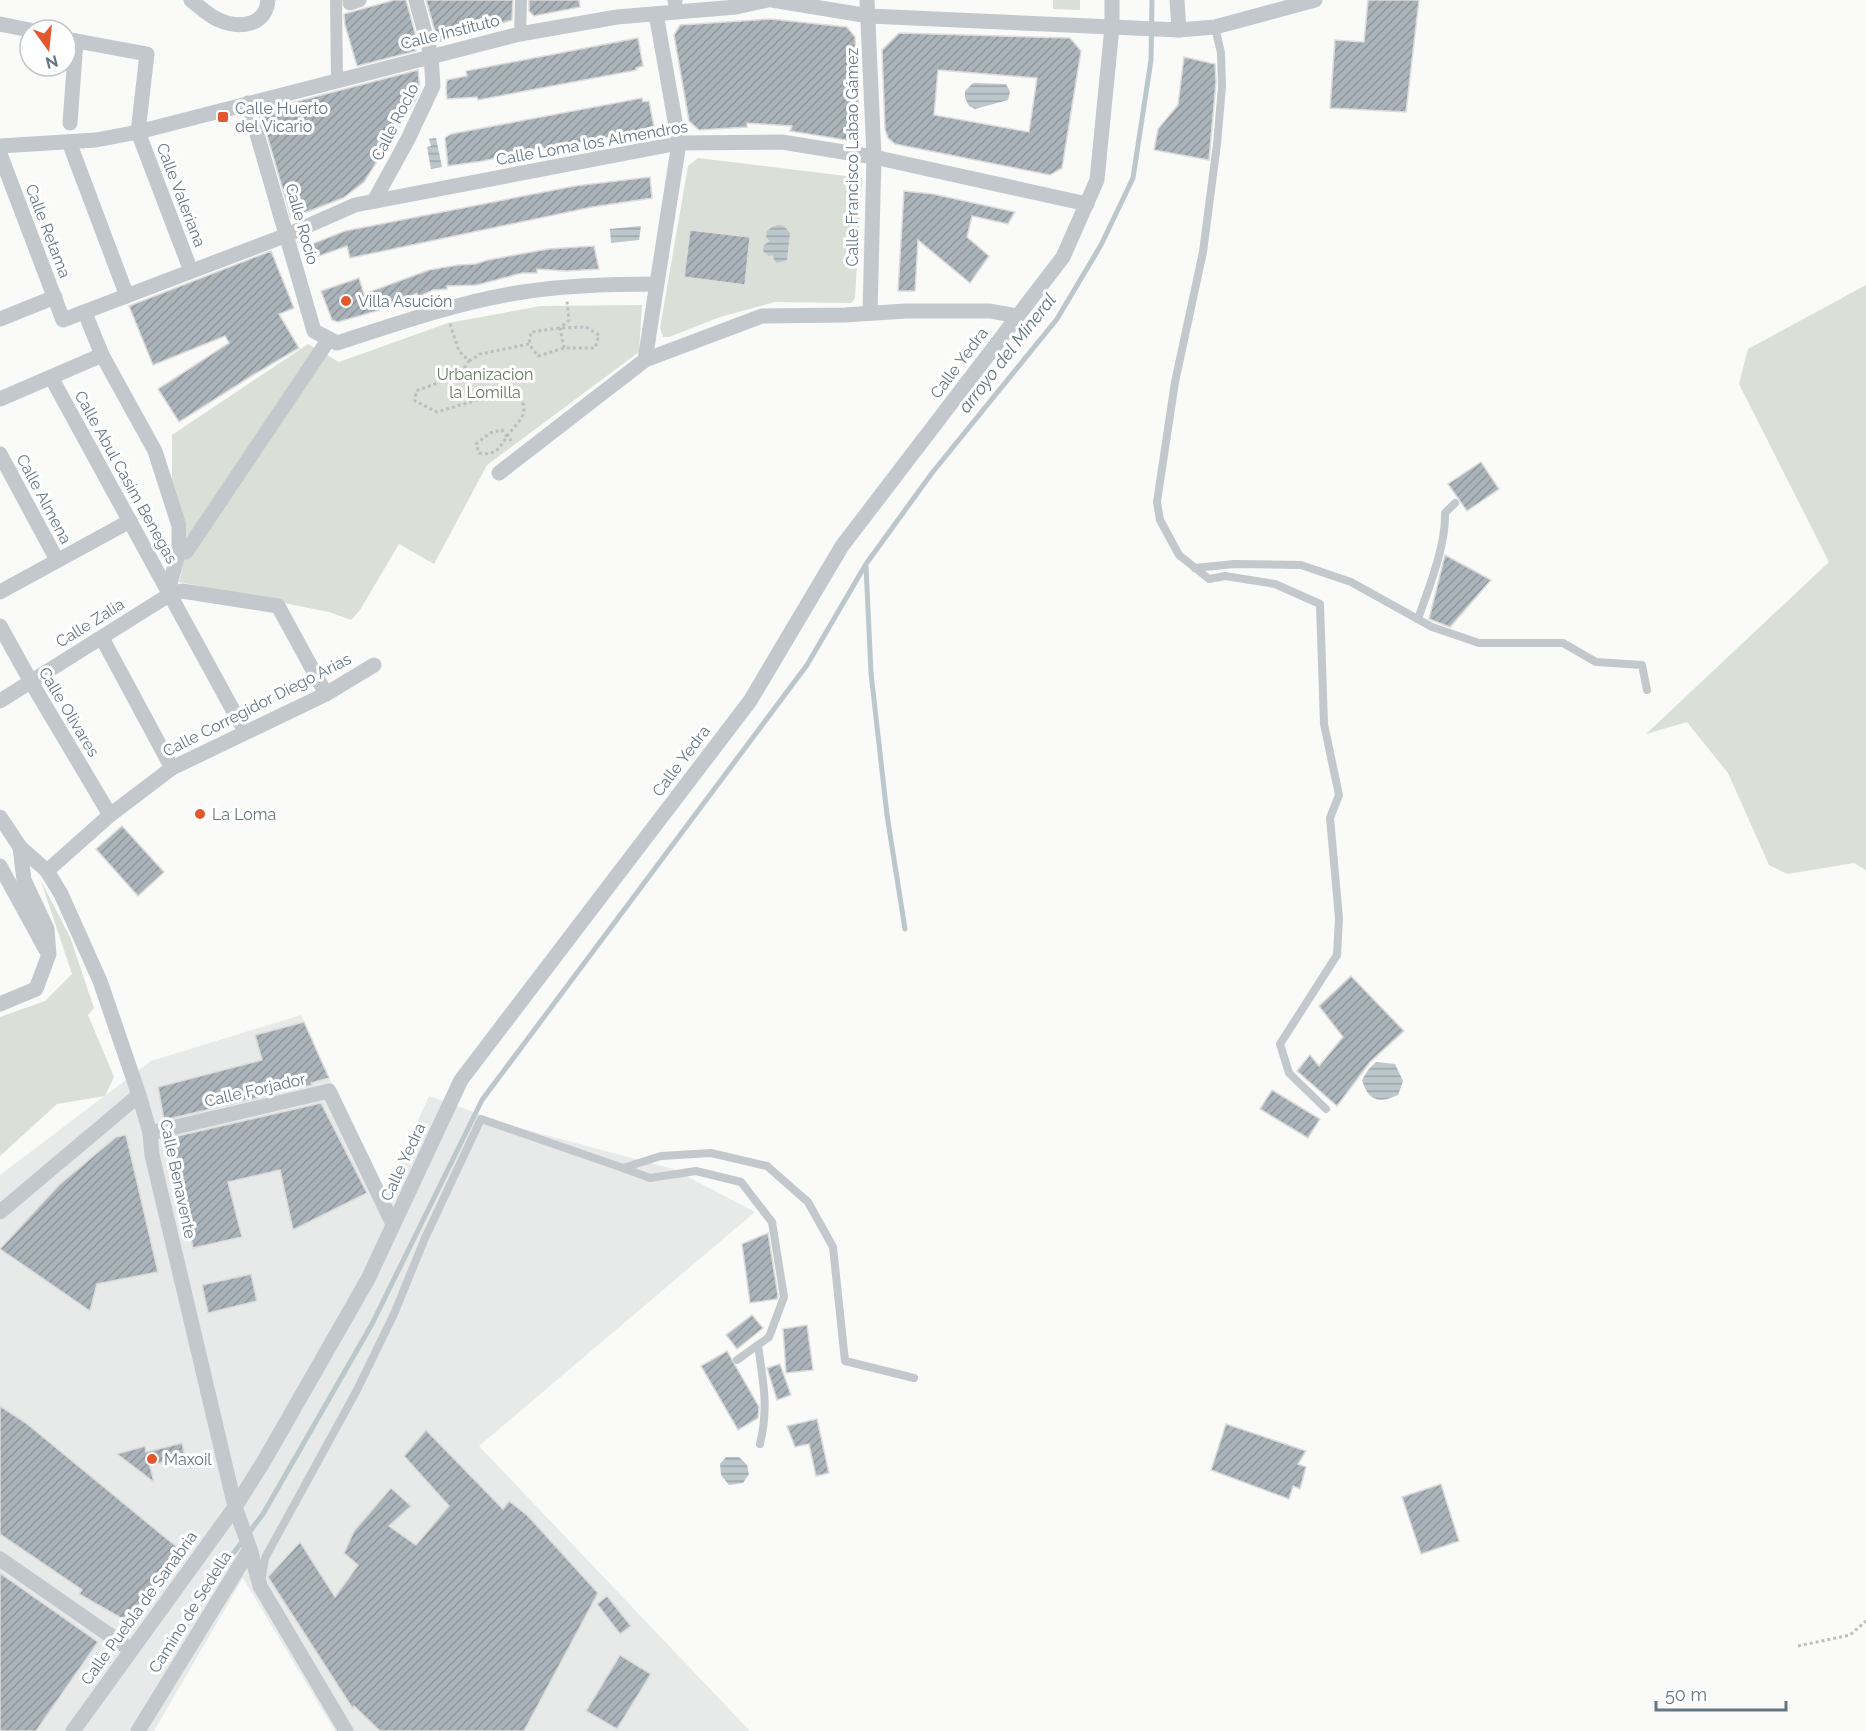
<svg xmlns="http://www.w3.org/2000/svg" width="1866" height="1731" viewBox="0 0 1866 1731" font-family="Raleway,sans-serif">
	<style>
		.built { fill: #e8e9e9 }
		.green { fill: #dadfd7 }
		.water { fill: url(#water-rules) }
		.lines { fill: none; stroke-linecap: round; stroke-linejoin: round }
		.stream { stroke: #bbc7cb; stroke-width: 5 }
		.building { fill: url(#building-hatch); stroke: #dcdcda; stroke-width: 1.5; fill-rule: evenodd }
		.path { stroke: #bbbfc2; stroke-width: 3; stroke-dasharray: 3 3; stroke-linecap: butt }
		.service { stroke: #c3c8cc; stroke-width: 8 }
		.pedestrian { stroke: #c3c8cc; stroke-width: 12 }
		.minor { stroke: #c3c8cc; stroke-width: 15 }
		.poi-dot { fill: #e4572e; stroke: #fff; stroke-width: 2 }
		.labels { text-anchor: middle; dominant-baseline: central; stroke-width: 6; stroke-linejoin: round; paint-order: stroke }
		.street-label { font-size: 16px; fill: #657683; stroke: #fff }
		.poi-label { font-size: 16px; fill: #657683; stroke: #fff; text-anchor: start }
		.park-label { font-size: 16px; fill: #687a64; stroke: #fff }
		.water-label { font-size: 18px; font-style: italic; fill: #60757c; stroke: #fff }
	</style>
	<defs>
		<pattern id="water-rules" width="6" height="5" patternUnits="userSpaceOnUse" patternTransform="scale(1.5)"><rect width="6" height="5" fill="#bbc7cb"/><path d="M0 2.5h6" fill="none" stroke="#9ca6aa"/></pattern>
		<pattern id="building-hatch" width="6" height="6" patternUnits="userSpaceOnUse" patternTransform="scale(1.5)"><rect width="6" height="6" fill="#aab3b9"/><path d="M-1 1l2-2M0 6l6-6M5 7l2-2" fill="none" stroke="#8e969c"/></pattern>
	</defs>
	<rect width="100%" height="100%" fill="#fafaf8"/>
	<polygon class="built" points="301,1015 383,1197 429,1096 512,1126 673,1169 755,1212 479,1446 750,1731 335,1731 243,1578 154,1731 0,1731 0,1175 151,1061"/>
	<g class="green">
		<polygon points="1053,0 1080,0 1080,10 1053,9"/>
		<polygon points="698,158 862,178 855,298 851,303 775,302 720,317 669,337 663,337 660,328 688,166"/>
		<polygon points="1866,285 1866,870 1854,863 1787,874 1769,865 1728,773 1687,722 1646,734 1829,562 1739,384 1748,349"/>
		<polygon points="642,305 639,352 487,465 434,564 399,544 360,610 351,620 329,612 179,582 186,552 187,527 172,485 172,435 308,344 339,362 448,323 541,306"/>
		<polygon points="41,881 70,937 94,1008 88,1015 114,1077 105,1096 57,1104 0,1156 0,1017 45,1001 72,974"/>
	</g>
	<g class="water">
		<polygon points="973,83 1006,84 1010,92 1008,100 975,109 969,106 965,98 965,91"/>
		<polygon points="436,138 442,167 431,169 427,147 431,146 429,139"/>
		<polygon points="778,225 784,226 790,233 787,260 777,263 774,260 773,255 769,256 763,251 764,245 770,241 766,237 767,231 772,227"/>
		<polygon points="641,226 639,240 611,243 610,229"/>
		<path d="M1376,1062L1395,1064L1403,1081L1398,1095C1379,1104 1368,1101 1362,1080L1368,1070Z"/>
		<polygon points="726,1457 739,1457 747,1465 749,1474 743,1483 729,1485 721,1475 720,1464"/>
	</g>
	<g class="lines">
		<g class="stream">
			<polyline points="866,566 871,673 887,815 905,929"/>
			<polyline points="161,1663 226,1563 263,1514 372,1324 482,1100 807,665 866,564 932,473 1057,319 1101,245 1133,178 1151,60 1152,0"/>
		</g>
	</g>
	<g class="building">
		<polygon points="394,0 406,0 419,47 416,48 416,51 357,66 345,25 344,14"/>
		<polygon points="426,0 513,0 512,20 438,42"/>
		<polygon points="529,0 579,0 580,7 534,16 529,11"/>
		<polygon points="1368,0 1419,0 1406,112 1330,108 1335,40 1364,42"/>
		<polygon points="770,19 847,27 855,37 860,132 852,141 790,131 792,126 747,123 747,127 699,130 689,121 674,35 680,25"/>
		<path d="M899,33L1070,38L1081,51L1062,168L1050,175L895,144L888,138L885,129L882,50ZM938,70L1037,78L1029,132L934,115Z"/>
		<polygon points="638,38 643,66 636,68 637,70 478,100 477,97 447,99 446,88 447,80 467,76 466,71"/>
		<polygon points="1184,57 1215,64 1216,82 1209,160 1154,150 1158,129 1178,105"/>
		<polygon points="418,70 420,90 416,100 364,182 343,198 291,218 260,111"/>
		<polygon points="642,98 643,102 649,101 654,127 606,138 544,149 543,147 483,161 448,166 445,138 451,134"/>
		<polygon points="650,177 652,198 592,207 350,258 347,246 305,261 312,244 345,231 575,186"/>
		<polygon points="904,191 933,194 1015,212 1008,224 972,216 967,237 989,256 970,283 918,240 915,291 898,291"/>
		<polygon points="690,230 750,237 745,285 684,277"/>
		<polygon points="594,246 599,269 566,271 537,269 537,273 522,273 477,285 447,286 447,289 433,290 418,297 417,293 390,307 338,322 332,320 321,291 359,278 364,294 429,270 458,265 475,264 488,260 548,249"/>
		<polygon points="271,251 294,308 279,314 299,348 253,375 179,422 158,389 229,343 225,336 153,365 129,306"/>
		<polygon points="1481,462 1499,489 1467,511 1448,484"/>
		<polygon points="1445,555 1491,580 1450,627 1429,619"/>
		<polygon points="122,826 164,872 138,896 96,849"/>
		<polygon points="1351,976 1404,1031 1370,1062 1337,1106 1297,1071 1310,1055 1319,1066 1343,1037 1319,1006"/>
		<polygon points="304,1022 329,1078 311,1083 312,1085 164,1120 158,1087 262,1060 255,1035"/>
		<polygon points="1272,1090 1320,1119 1308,1138 1260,1109"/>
		<polygon points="321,1103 367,1193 293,1230 280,1170 228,1182 242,1237 193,1248 169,1138"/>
		<polygon points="126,1135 158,1272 97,1284 90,1311 0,1249 59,1185 116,1137"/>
		<polygon points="768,1233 778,1296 777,1299 750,1303 742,1244"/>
		<polygon points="251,1274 257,1301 208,1313 202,1285"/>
		<polygon points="752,1315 763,1328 737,1349 726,1335"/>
		<polygon points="807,1325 813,1370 786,1373 783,1329"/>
		<polygon points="727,1351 759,1407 758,1418 738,1430 701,1366"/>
		<polygon points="780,1364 791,1395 777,1400 767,1368"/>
		<polygon points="0,1406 26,1423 178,1548 135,1616 121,1618 79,1594 82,1590 0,1534"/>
		<polygon points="817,1419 829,1473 816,1476 809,1444 795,1447 787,1426"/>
		<polygon points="1226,1424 1306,1451 1298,1464 1306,1467 1300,1489 1293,1486 1289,1499 1211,1470"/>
		<polygon points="426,1430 503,1509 509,1501 527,1515 598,1593 524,1731 380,1731 354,1706 353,1709 268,1577 300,1542 335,1597 358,1565 344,1553 354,1531 391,1488 411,1506 389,1526 416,1545 449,1506 404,1456"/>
		<polygon points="182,1443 185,1456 150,1466 154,1482 117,1454 145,1446 146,1452"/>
		<polygon points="1441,1484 1459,1541 1421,1554 1402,1497"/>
		<polygon points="0,1573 98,1642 36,1731 0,1731"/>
		<polygon points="607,1596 631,1626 620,1634 597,1604"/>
		<polygon points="620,1655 651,1674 617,1729 586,1711"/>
	</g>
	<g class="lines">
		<g class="path">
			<path d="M450,324L459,351L469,361L459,375L416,391L415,401L437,412L507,391L519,396C522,401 526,408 523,414C522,419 515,426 512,430C501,442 500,457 479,453L476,444L490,433L502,430C505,434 509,439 513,442"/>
			<polyline points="564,348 560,328 569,320 567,301"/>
			<polyline points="469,361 480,354 529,344 538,356 564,348 595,348 599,335 586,327 560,328 531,332 529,344"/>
			<polyline points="1798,1646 1850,1635 1866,1621"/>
		</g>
		<g class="service">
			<polyline points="1215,27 1221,53 1222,87 1217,144 1203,252 1175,382 1157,502 1160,520 1179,555 1209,579 1225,576 1275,584 1320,604 1324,724 1339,795 1330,818 1339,918 1337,955 1280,1044 1289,1073 1326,1109"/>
			<polyline points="1195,568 1234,564 1301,565 1351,582 1432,627 1479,643 1563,643 1596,662 1642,665 1647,690"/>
			<path d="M1418,619C1429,587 1446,546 1445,513L1455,503"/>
			<polyline points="623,1168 650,1178 696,1171 741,1182 772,1222 784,1297 769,1337 737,1360"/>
			<path d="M758,1345C763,1381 769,1407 760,1444"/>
			<polyline points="262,1576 265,1558 357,1390 394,1314 425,1238 481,1119 623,1168 661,1156 711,1153 767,1166 808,1202 833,1247 845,1361 914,1378"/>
		</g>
		<g class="pedestrian">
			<polyline points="336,0 337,79"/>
			<polyline points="520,34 521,0"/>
		</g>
		<g class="minor">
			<path d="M191,0C200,7 209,16 219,20C239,29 266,26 268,0"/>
			<polyline points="350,0 350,3 359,0"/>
			<polyline points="772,0 869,16 1179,30 1215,27 1315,0"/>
			<polyline points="867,0 874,157 870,313"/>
			<polyline points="1177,0 1179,30"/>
			<polyline points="675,1 675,0"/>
			<polyline points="0,24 30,30"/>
			<polyline points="66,39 147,54 138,132 191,271"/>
			<path d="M248,103L314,331L337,343C399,323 459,302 523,292C567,285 613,284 656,284"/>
			<polyline points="70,123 76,41"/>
			<polyline points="69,142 127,296"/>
			<polyline points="0,146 96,140 138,132 520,34 617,17 736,7 768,0"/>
			<polyline points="0,154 63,320 287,235 355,205 679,143 782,142 874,157 1087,204"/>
			<polyline points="374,201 408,139 433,86 431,55 416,0"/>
			<polyline points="85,313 102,355 155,451 179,526 179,551 168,591"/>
			<polyline points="0,319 55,297"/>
			<polyline points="645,360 679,143 656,14"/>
			<polyline points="51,377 240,723"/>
			<polyline points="0,399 102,355"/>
			<polyline points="0,454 57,560"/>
			<polyline points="499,473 645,360 762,316 845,315 906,311 990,311 1017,316"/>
			<polyline points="186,552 329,339"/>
			<polyline points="0,592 130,521"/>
			<polyline points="0,626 31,682 110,815"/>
			<polyline points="102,638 172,768"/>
			<polyline points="0,701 169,595 182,591 278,606 326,694"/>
			<polyline points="0,817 20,847 47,871 61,894 100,981 139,1095 150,1133 152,1155 235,1507 250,1549 138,1731"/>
			<polyline points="0,866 46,950"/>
			<polyline points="47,871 110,815 172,768 326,694 374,665"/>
			<polyline points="0,1004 36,989 49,954 47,929 24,880 20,847"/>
			<polyline points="150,1133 329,1091 393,1224"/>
			<polyline points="0,1212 139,1095"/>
			<polyline points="250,1549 260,1586 346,1731"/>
			<polyline points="0,1559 131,1650"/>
			<polyline points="73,1731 235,1507 264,1461 368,1279 461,1080 750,701 842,546 1063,257 1097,180 1112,27 1112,0"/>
		</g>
	</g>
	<g class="poi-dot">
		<rect x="217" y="111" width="12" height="12" rx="3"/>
		<circle cx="346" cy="301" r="6"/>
		<circle cx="200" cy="814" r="6"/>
		<circle cx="152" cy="1459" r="6"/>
	</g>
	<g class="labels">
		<g class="street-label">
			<text transform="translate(450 32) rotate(-14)">Calle Instituto</text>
			<text transform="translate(395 122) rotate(-63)">Calle Roclo</text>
			<text transform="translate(592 143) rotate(-10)">Calle Loma los Almendros</text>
			<text transform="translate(852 157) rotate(-90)">Calle Francisco Labao Gámez</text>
			<text transform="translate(181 195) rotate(69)">Calle Valeriana</text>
			<text transform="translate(302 224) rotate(74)">Calle Rocío</text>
			<text transform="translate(48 231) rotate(69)">Calle Retama</text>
			<text transform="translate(959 363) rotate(-53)">Calle Yedra</text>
			<text transform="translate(126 477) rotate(61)">Calle Abul Casim Benegas</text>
			<text transform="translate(44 499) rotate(62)">Calle Almena</text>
			<text transform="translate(90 623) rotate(-32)">Calle Zalia</text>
			<text transform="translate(257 705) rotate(-27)">Calle Corregidor Diego Arias</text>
			<text transform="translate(69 712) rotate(59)">Calle Olivares</text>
			<text transform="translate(681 761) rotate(-53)">Calle Yedra</text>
			<text transform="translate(255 1090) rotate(-13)">Calle Forjador</text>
			<text transform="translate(403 1162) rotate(-65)">Calle Yedra</text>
			<text transform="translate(178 1179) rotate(78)">Calle Benavente</text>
			<text transform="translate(139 1608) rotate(-54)">Calle Puebla de Sanabria</text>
			<text transform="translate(190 1612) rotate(-58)">Camino de Sedella</text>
		</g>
		<g class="poi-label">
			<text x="235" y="108">Calle Huerto<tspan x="235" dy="18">del Vicario</tspan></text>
			<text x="358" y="301">Villa Asución</text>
			<text x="212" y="814">La Loma</text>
			<text x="164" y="1459">Maxoil</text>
		</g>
		<g class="park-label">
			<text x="485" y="374">Urbanizacion<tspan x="485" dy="18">la Lomilla</tspan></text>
		</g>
		<g class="water-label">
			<text transform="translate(1007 353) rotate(-52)">arroyo del Mineral</text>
		</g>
	</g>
	<g transform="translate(48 48) rotate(165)"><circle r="28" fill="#ffffff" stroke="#c1c8cd" stroke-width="1.5"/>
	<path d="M0-4.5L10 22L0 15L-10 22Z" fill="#e4572e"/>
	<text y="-9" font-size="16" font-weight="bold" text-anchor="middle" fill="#657683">N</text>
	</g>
	<path d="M1656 1701v9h130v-9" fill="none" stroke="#657683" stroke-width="3"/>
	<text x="1665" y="1701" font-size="18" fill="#657683" stroke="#ffffff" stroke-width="4.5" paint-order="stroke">50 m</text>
</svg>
